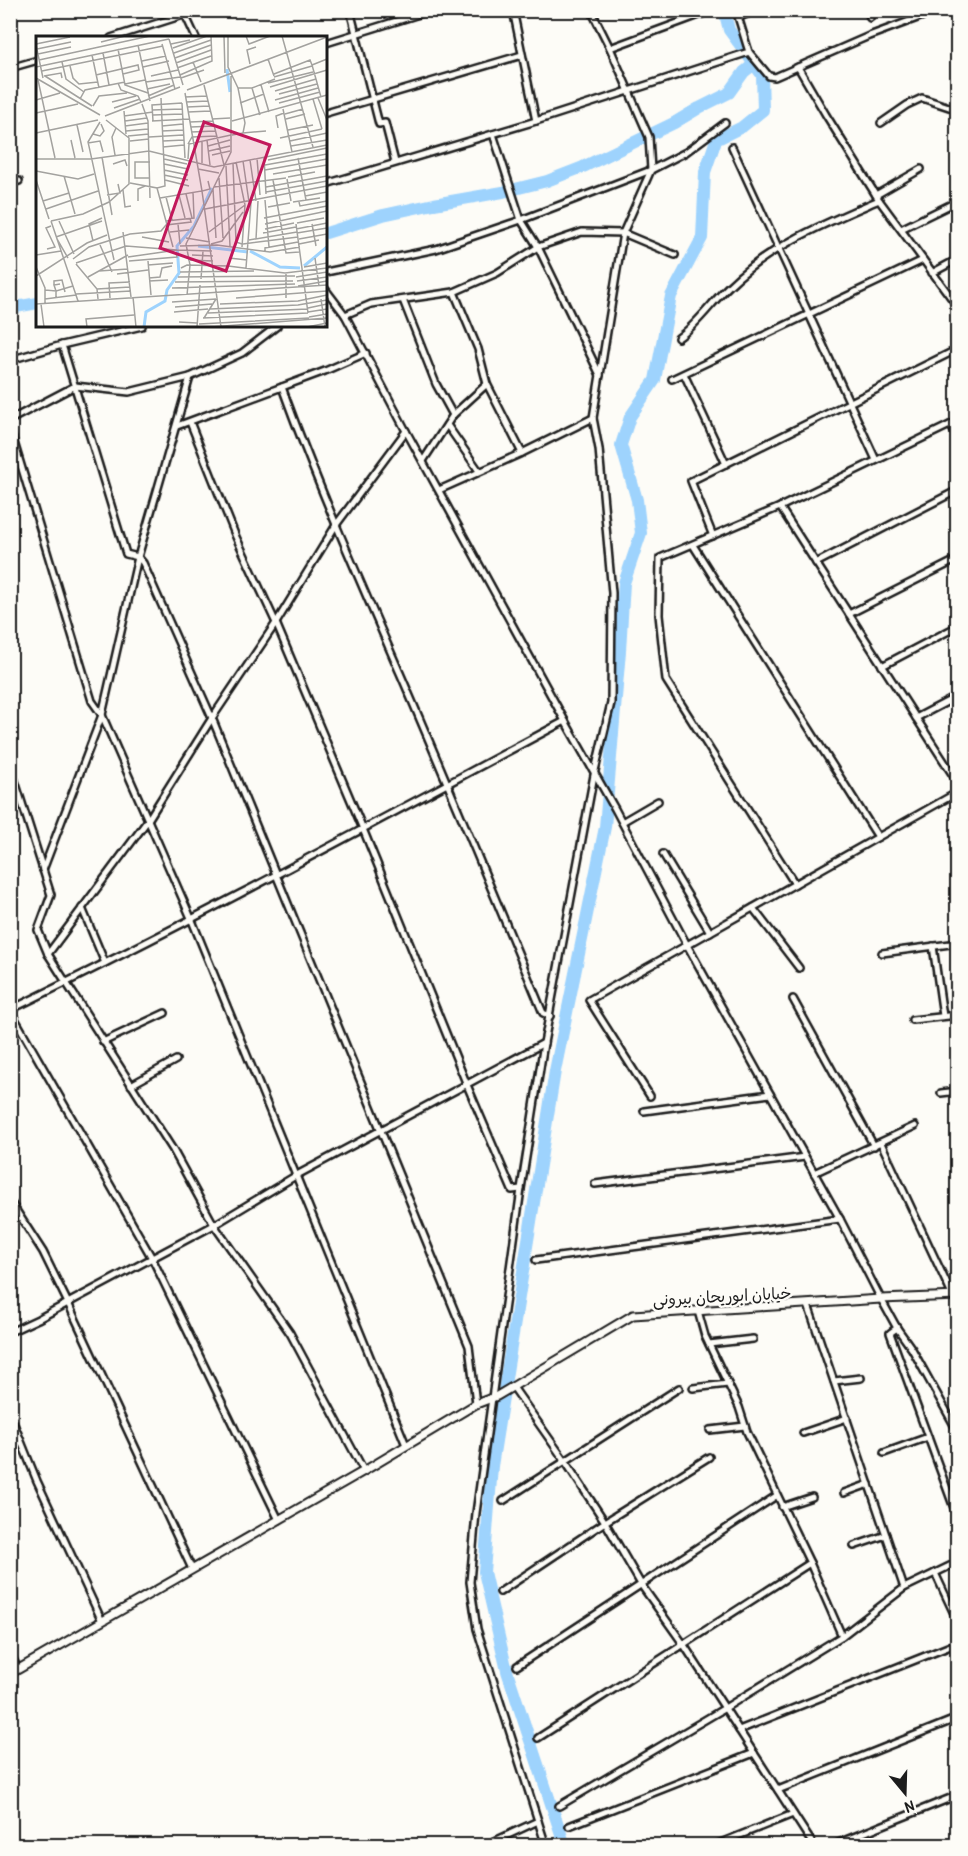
<svg xmlns="http://www.w3.org/2000/svg" width="968" height="1856" viewBox="0 0 968 1856" font-family="'Patrick Hand','Playpen Sans Arabic',sans-serif">
	<style>
		.lines { fill: none; stroke-linecap: round; stroke-linejoin: round }
		.river { stroke: #9ed3fd; stroke-width: 12 }
		.minor-casing { stroke: #1c1c1c; stroke-width: 10 }
		.tertiary-casing { stroke: #1c1c1c; stroke-width: 11 }
		.minor { stroke: #fdfcf7; stroke-width: 5 }
		.tertiary { stroke: #fdfcf7; stroke-width: 7 }
		.labels { text-anchor: middle; dominant-baseline: central; stroke-width: 5; stroke-linejoin: round; paint-order: stroke }
		.street-label { font-size: 16px; fill: #1c1c1c; stroke: #fdfcf7 }
		.inset-river { fill: none; stroke: #9ed3fd; stroke-width: 3 }
		.inset-road { fill: none; stroke: #a3a29f; stroke-width: 1.5 }
		.view { fill: #c2185b; fill-opacity: 0.15; stroke: #c2185b; stroke-width: 3 }
		.inset-edge { fill: none; stroke: #1c1c1c; stroke-width: 3 }
	</style>
	<rect width="100%" height="100%" fill="#fdfcf7"/>
	<filter id="ink" filterUnits="userSpaceOnUse"><feTurbulence type="fractalNoise" baseFrequency=".0167" numOctaves="2"/><feDisplacementMap in="SourceGraphic" scale="12" xChannelSelector="R" yChannelSelector="G"/><feConvolveMatrix kernelMatrix="1 2 1 2 8 2 1 2 1" color-interpolation-filters="sRGB"/></filter>
	<g filter="url(#ink)">
		<g class="lines">
			<g class="river">
				<polyline points="326,233 383,215 434,204 503,192 547,181 583,167 674,123 699,108 729,93 744,72 754,64"/>
				<polyline points="10,308 38,303"/>
				<polyline points="565,1846 507,1671 484,1572 492,1466 555,1071 605,827 620,651 624,583 641,533 637,500 621,445 630,417 655,380 671,296 702,238 705,172 716,140 742,127 763,110 762,75 729,30 724,10"/>
			</g>
			<g class="minor-casing">
				<g id="minor">
					<polyline points="183,10 196,38"/>
					<polyline points="350,10 379,124 385,123 395,162"/>
					<polyline points="513,10 536,121"/>
					<polyline points="868,10 870,18"/>
					<polyline points="739,17 758,10"/>
					<polyline points="111,38 199,10"/>
					<polyline points="326,43 432,10"/>
					<polyline points="610,48 710,11"/>
					<polyline points="749,52 769,76 775,77 869,36 939,10"/>
					<polyline points="798,67 826,115 879,200 958,307"/>
					<polyline points="10,68 38,60"/>
					<polyline points="326,113 522,55"/>
					<polyline points="881,123 907,105 922,98 958,110"/>
					<polyline points="493,134 521,220 538,247 600,375"/>
					<polyline points="732,147 876,460"/>
					<polyline points="10,183 19,181"/>
					<polyline points="326,184 536,121 749,52 736,10"/>
					<polyline points="876,195 921,169"/>
					<polyline points="901,229 958,201"/>
					<polyline points="326,272 436,249 521,220 651,170 686,152 725,123"/>
					<polyline points="932,273 958,259"/>
					<polyline points="326,290 345,315 406,431 565,721 615,809 687,945 589,1000 650,1096"/>
					<polyline points="454,292 478,349 487,384 522,453"/>
					<polyline points="403,300 436,384 453,415"/>
					<polyline points="345,315 371,304 454,292 497,273 538,247 582,232 623,233 675,255"/>
					<path d="M678,338C698,324 711,303 729,286C771,245 826,223 879,200"/>
					<polyline points="62,345 126,554 138,557 143,563 212,718 469,1346 476,1404"/>
					<polyline points="10,360 62,345 142,326"/>
					<polyline points="684,374 726,464"/>
					<polyline points="672,379 923,260"/>
					<path d="M282,387C317,484 359,579 400,673C449,786 496,900 543,1013L550,1016"/>
					<polyline points="10,420 75,386 129,392 190,377"/>
					<polyline points="190,422 236,537 276,623 363,829 467,1085 512,1190 521,1189"/>
					<polyline points="447,425 479,471"/>
					<polyline points="950,425 958,437"/>
					<polyline points="177,426 325,371 366,353"/>
					<polyline points="10,429 92,701 102,715 191,918 406,1445"/>
					<polyline points="423,461 453,415 487,384"/>
					<polyline points="439,490 522,453 593,418"/>
					<polyline points="780,507 958,783"/>
					<polyline points="713,536 691,481 958,349"/>
					<polyline points="693,545 878,837"/>
					<polyline points="816,563 958,490"/>
					<polyline points="849,614 958,559"/>
					<polyline points="882,666 958,626"/>
					<polyline points="916,718 958,696"/>
					<polyline points="10,765 51,895 38,930 48,954 173,1150 214,1225 290,1333 364,1471"/>
					<polyline points="958,792 687,945 840,1219 881,1299 897,1328 912,1349 958,1432"/>
					<polyline points="622,822 658,801"/>
					<polyline points="663,854 710,932"/>
					<polyline points="43,870 102,715 138,557 190,377 242,353 277,326"/>
					<polyline points="795,884 666,680 659,615 660,558 780,507 958,421"/>
					<polyline points="82,908 105,963"/>
					<polyline points="753,908 799,968"/>
					<polyline points="933,946 943,1016"/>
					<polyline points="882,953 958,943"/>
					<polyline points="48,954 148,820 212,718 276,623 336,525 406,431"/>
					<polyline points="793,999 874,1146"/>
					<path d="M10,1010C198,919 381,819 565,721"/>
					<polyline points="10,1010 152,1258 279,1520"/>
					<polyline points="912,1020 958,1015"/>
					<polyline points="103,1042 165,1013"/>
					<polyline points="131,1085 176,1060"/>
					<polyline points="941,1093 958,1091"/>
					<polyline points="644,1111 770,1094"/>
					<polyline points="881,1143 953,1297"/>
					<polyline points="814,1173 915,1126"/>
					<polyline points="595,1184 805,1157"/>
					<polyline points="10,1201 43,1252 68,1303 192,1569"/>
					<polyline points="536,1260 840,1219"/>
					<polyline points="808,1305 904,1588"/>
					<polyline points="698,1311 705,1336 739,1407 747,1432 810,1563 842,1636"/>
					<polyline points="897,1328 890,1333 958,1519"/>
					<polyline points="10,1332 38,1319 214,1225 297,1175 544,1043"/>
					<polyline points="709,1344 753,1339"/>
					<polyline points="834,1381 861,1378"/>
					<polyline points="513,1387 565,1461 605,1522 642,1586 684,1645 814,1846"/>
					<polyline points="693,1388 728,1384"/>
					<polyline points="10,1414 37,1481 102,1621"/>
					<polyline points="710,1430 745,1426"/>
					<polyline points="803,1433 847,1418"/>
					<polyline points="884,1453 928,1437"/>
					<polyline points="844,1493 869,1484"/>
					<polyline points="503,1501 679,1388"/>
					<polyline points="782,1507 812,1497"/>
					<polyline points="854,1546 886,1535"/>
					<polyline points="935,1573 957,1620"/>
					<polyline points="500,1592 605,1522 709,1457"/>
					<polyline points="10,1653 18,1669"/>
					<polyline points="517,1666 776,1496"/>
					<polyline points="739,1730 958,1643"/>
					<polyline points="538,1738 810,1563"/>
					<polyline points="778,1790 958,1718"/>
					<polyline points="559,1806 725,1708 842,1636 904,1588 958,1562"/>
					<polyline points="569,1826 754,1753"/>
					<polyline points="484,1846 538,1821"/>
					<polyline points="546,1846 477,1629 470,1582 476,1513 521,1189 544,1043 594,775 611,703 612,593 599,449 593,418 623,233 651,170 649,137 610,48 591,10"/>
					<polyline points="713,1846 793,1814"/>
					<polyline points="831,1846 958,1795"/>
				</g>
			</g>
			<g class="tertiary-casing">
				<polyline id="tertiary" points="10,1674 364,1471 476,1404 497,1396 633,1315 881,1299 958,1296"/>
			</g>
			<use href="#minor" class="minor"/>
			<use href="#tertiary" class="tertiary"/>
		</g>
	</g>
	<g class="labels">
		<g class="street-label">
			<text transform="translate(722 1296) rotate(-3)">خیابان ابوریحان بیرونی</text>
		</g>
	</g>
	<g transform="translate(36 36)">
		<rect width="291" height="291" fill="#fdfcf7"/>
		<path class="inset-river" d="M191,33L194,56M162,210L212,216M214,215L244,231L264,232M268,230L291,211M108,291L110,276L129,265L131,254L143,237L141,210L158,190L176,152"/>
		<path class="inset-road" d="M188,0L189,37M192,0V31L202,52L209,87L207,97L196,99M210,0L213,8L234,0M246,0L277,111M133,3L147,49M65,6L89,0M0,8L34,1M126,8L139,53M135,8L154,4M0,9L7,42M102,9L114,65M137,12L171,0M1,13L35,6M82,13L89,49L112,57M67,17L73,49M138,17L175,4M2,18L35,11M56,19L63,52M139,22L175,9M232,23L238,40M3,24L114,0M106,25L130,20M26,26L30,43L48,56M157,26L165,46M140,27L175,14M214,28L211,14L220,11M34,30L37,42L43,48L62,46M0,31L133,3M107,31L133,25M141,32L175,20M6,35L127,10M238,38L274,24L276,29M60,39L102,29L103,34L87,38M144,39L176,25L175,0M8,40L25,37L26,42M9,40L56,70M115,40L142,34M238,41L276,30M0,42L64,79M145,42L168,34M2,44L19,122M110,46L144,41M82,47L85,54L102,60L105,66M232,47L277,36M89,48L109,44M168,49L188,129M225,49L233,76M234,51L291,34M202,52H216L239,43M216,52L224,79M111,53L134,48M151,54L291,1M239,55L280,43M243,58L281,48M112,60L138,49M149,61L171,60M285,61L276,29L291,23M282,62L291,84M44,63L49,54L89,46M277,63L286,93M0,64L24,57M239,64L282,52M76,66L100,60M150,66L172,65M146,67L149,122M204,67L228,58M243,67L284,56M106,68L112,85L114,162M57,70L63,60L91,57M151,71L173,70M78,72L104,63M247,73L256,116M116,74L146,73M88,75L90,98M152,76L174,75M0,77L42,68M249,78L267,73M117,79L146,78M69,80L144,51M88,80L117,76M176,83L194,82M250,83L269,78M89,85L111,82M116,85L153,83M117,85L116,69L146,67M196,85L291,59M64,86L52,106L78,224M154,86L177,85M41,89L47,116M89,90L112,87M126,90L147,88M155,91L178,90M242,92L240,80L248,77M252,94L277,89M90,95L112,93M126,95L147,94M155,96L179,95M0,97L62,84M207,97L230,95M57,98L64,100L68,95L65,88M92,100L113,98M113,101L147,99M244,102L286,93M35,104L39,122M171,104L174,129M94,105L113,103M127,105L148,104M254,105L291,97M52,107L64,105L67,116M152,108L156,101L181,100M172,110L194,104M255,110L291,104M127,111L148,109M173,115L194,110M79,119L76,101L80,92M176,119L194,115M66,121L76,179M228,121L230,158M221,122L224,159M262,122L270,164M0,123H55L113,115L178,131L291,109M128,123L151,128M152,123L153,108L195,99M214,124L220,165M232,124L291,112M207,125L213,166M114,126H99V142H114M200,126L209,169L206,211M166,127V106M197,127L200,206L206,208M77,128L89,124L91,130M128,128L152,133M229,129L291,118M190,130L194,210M162,133L183,137M128,134L152,139M229,134L291,123M0,135L42,143L58,138M237,138L291,129M128,139L152,144M28,140L39,178M252,141L279,136M183,142L187,202M251,143L255,165M0,144L13,183M129,144L153,150M237,144L250,217L263,216M172,145L174,153L166,155L185,291M94,147L121,152L137,211M178,151L250,142M230,151L291,140M121,152L129,150L125,62M177,153L180,202M87,154L89,171L95,170M230,156L291,145M150,158L156,182M71,159L84,157L82,148M143,159L149,182M269,160L291,156M130,161L136,184M124,162L166,155L149,57M229,164L233,211M7,165L33,157M102,165V153L109,150M257,166L284,162M263,166L264,170L291,165M232,171L254,167M10,173L62,155M169,173L291,150M228,182L291,170M15,185L42,265M15,185L47,178L73,166L93,148V102L70,84M23,185L38,218M130,185L158,182L157,156M261,187L288,182M142,188L144,208M229,188L291,175M260,188L272,277M276,188L280,210M229,193L258,187M260,193L291,187M87,196L95,261M134,196L153,194M173,196L209,169M227,197L260,191M261,197L291,192M20,201L66,185M106,201L133,206M150,202L174,206M21,203L32,222M220,203L222,165M263,203L291,198M213,204L261,196M57,205L53,188L66,182M175,208L186,205L207,176M207,208L262,201M263,208L283,204M64,209L76,236M144,210L181,209L234,216L264,211M11,213L19,211L10,192L15,190M229,215V212L262,206M0,219L25,215M156,219L177,220M92,221L141,214L176,215M193,222L211,224M279,222L283,250M37,223L53,211L94,198L125,195L130,189L155,186L154,182M152,224L177,225M93,225L141,221L140,217M112,225L115,259M40,227L90,210L141,214M40,228L61,253L62,263M112,229L137,227M0,231L9,252V267M268,231L291,227M145,232L151,229L192,230L249,237L291,232M210,232L215,166M63,235L92,233M144,236L218,235M81,238L112,234M0,240L51,207L71,199M52,241L92,219M142,241L259,240M260,241L291,236M113,242L124,241L126,232L136,230M165,243L167,215M113,245L132,244M261,245L291,241M139,246L257,245M18,249V245L26,244L29,256M262,250L291,245M136,252L259,248M61,253L94,251M9,254L20,255L18,249L24,248M40,258L95,255M151,259L154,229L150,208L195,116V40M97,261L100,291M20,262V255L37,250M74,262L73,247L94,246M200,262L291,255M250,262V238M9,263L40,259M285,263L289,291M136,266L180,263M0,268L291,249M5,268L8,291M184,268L262,265L291,259M139,271L176,268M272,272L291,268M174,273L262,269L291,264M138,276L172,273M272,276L291,273M172,277L272,273M273,281L291,278M167,282L272,277M168,282L180,263M143,286L161,287M163,288L273,282M51,291L50,283L98,279M161,291L164,249M175,291L291,282M271,291L291,287"/>
		<path class="view" d="M168,86L234,109L190,235L124,212Z"/>
		<rect width="291" height="291" class="inset-edge"/>
	</g>
	<rect width="968" height="1856" fill="none" stroke="#fdfcf7" stroke-width="36"/>
	<rect x="18" y="18" width="932" height="1820" fill="none" stroke="#1c1c1c" stroke-width="2" filter="url(#ink)"/>
	<g transform="translate(905 1793) rotate(161)" stroke="#fdfcf7" stroke-width="4.5" paint-order="stroke">
	<path d="M0-4.5L10 22L0 15L-10 22Z" fill="#1c1c1c"/>
	<text y="-9" font-size="16" font-weight="bold" text-anchor="middle" fill="#1c1c1c">N</text>
	</g>
</svg>
